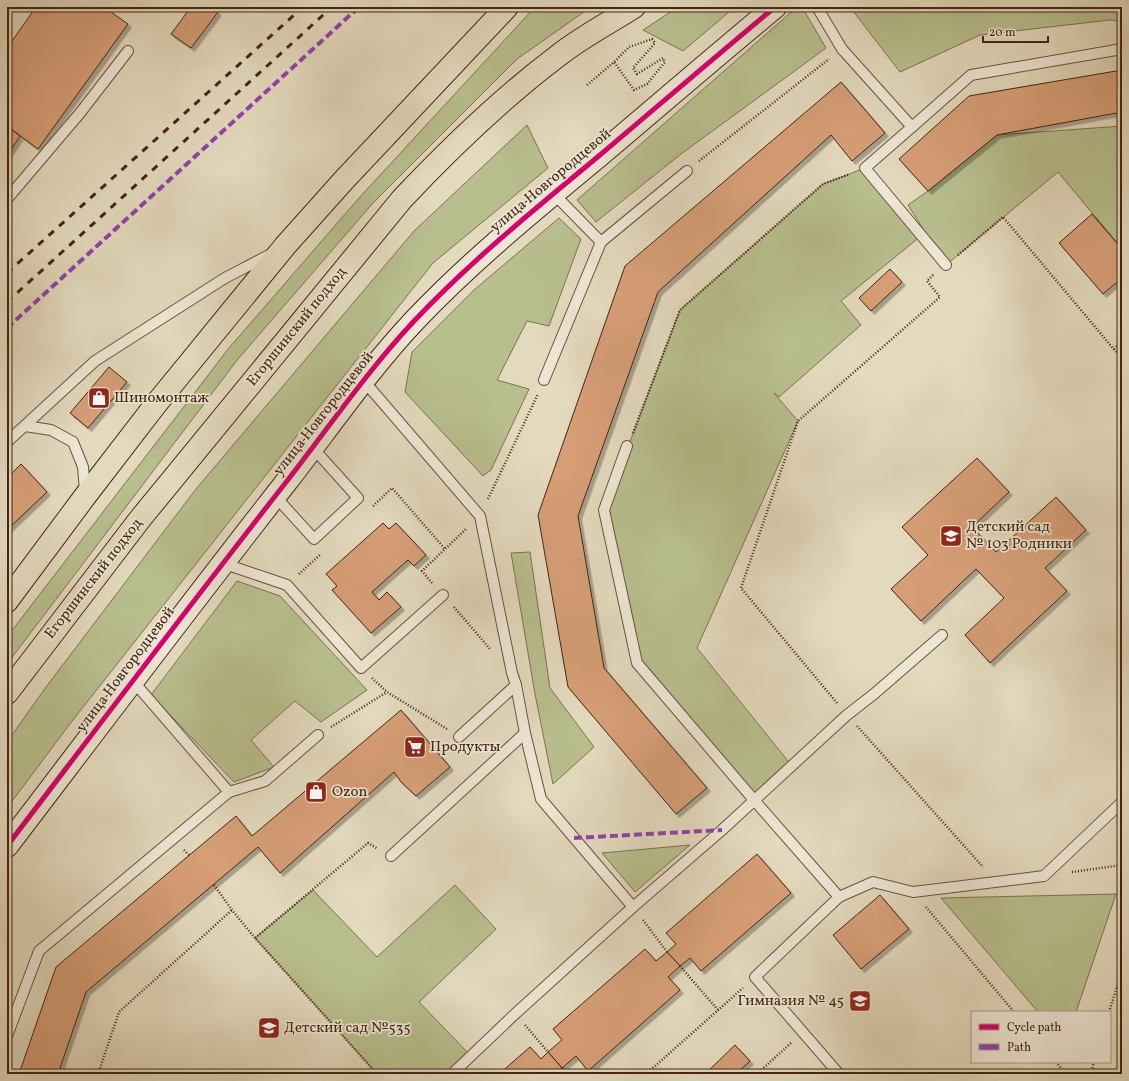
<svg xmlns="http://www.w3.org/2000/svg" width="1129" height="1081" viewBox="0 0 1129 1081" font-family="Vollkorn,serif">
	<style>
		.green { fill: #b8be8e; stroke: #7e7250 }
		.building { fill: #d69e77; stroke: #432512; filter: url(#shadow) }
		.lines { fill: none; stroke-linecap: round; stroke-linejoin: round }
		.lane-casing { stroke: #6b523d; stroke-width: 12 }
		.secondary-casing { stroke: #432512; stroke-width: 24 }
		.primary-casing { stroke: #432512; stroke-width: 24 }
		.path { stroke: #432512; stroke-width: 2.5; stroke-dasharray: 1 2; stroke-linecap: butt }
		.lane { stroke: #ede6d4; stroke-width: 10 }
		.secondary { stroke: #ede6d4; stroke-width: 22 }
		.primary { stroke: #e3d9bd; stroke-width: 22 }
		.rail { stroke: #432512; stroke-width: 3; stroke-dasharray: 7 7; stroke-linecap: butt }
		.quiet { stroke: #8e44ad; stroke-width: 4; stroke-dasharray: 8 4; stroke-linecap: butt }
		.cycleway-casing { stroke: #ede6d4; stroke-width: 8 }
		.cycleway { stroke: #d6006c; stroke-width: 5 }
		.labels { text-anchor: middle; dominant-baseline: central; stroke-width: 3.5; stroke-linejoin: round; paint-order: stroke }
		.street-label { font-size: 15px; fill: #432512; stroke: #ede6d4 }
		.poi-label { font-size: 15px; fill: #432512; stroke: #ede6d4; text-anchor: start }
	</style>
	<defs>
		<filter id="shadow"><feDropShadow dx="3.5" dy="3.5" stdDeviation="0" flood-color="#0004"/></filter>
	</defs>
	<rect width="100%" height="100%" fill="#e3d9bd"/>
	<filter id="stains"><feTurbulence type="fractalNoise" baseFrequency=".005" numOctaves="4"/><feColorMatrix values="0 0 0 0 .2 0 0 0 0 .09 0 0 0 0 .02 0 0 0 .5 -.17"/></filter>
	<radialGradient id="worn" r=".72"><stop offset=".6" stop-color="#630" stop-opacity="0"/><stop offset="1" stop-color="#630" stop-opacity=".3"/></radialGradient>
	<g class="green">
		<polygon points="535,7 591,7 517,59 373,203 238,359 7,664 7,637 229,348 359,198"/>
		<polygon points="678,7 735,7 683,51 643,30"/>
		<polygon points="797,7 802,7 826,48 681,154 596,222 577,200"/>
		<polygon points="850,7 1122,7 1122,22 1110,20 980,35 900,72"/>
		<polygon points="527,125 548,168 433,263 69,725 7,808 7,742 46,687 196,489 414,231"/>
		<polygon points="1122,126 1122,249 1058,172 946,265 908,205 928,191 997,135"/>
		<polygon points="865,168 921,236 841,301 861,325 779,397 774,393 798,421 697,648 792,766 754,800 637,663 604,510 680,310 823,184"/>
		<polygon points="559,218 581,239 549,326 527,321 497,380 529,389 491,470 483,476 405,392 412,352 474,290"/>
		<polygon points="530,552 550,688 594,747 553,784 535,694 511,553"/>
		<polygon points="237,581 280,596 367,690 321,722 295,701 251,740 274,767 234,782 151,695"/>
		<polygon points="690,845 635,892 602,853"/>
		<polygon points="455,885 496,929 419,1002 471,1056 449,1074 377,1074 255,938 313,890 377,957"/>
		<polygon points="1116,894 1076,1012 1038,1012 941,898"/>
	</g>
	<g class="building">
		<polygon points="36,7 57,7 61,10 63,7 104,7 128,24 38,149 7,126 7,48"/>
		<polygon points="191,7 211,7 218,12 191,48 171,34"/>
		<polygon points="1122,70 1122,112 997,135 928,191 899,159 969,96"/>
		<polygon points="841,82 885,133 852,161 831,135 658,292 578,516 604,668 707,788 676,814 568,687 538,515 625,266"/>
		<polygon points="7,126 20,136 7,156"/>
		<polygon points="1092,214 1122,249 1122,278 1103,294 1059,243"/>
		<polygon points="890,269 902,282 871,311 859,298"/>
		<polygon points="109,367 127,382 88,428 70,413"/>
		<polygon points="977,458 1009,492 972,527 996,552 1056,497 1086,530 1045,568 1067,591 990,663 965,635 1004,598 976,569 921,621 891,589 928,555 902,527"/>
		<polygon points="21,464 47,492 7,530 7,478"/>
		<polygon points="383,523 389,529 396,523 426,555 414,566 408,560 372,592 379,600 387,592 401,607 371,633 332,590 337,586 326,574"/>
		<polygon points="401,710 450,767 416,796 401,782 394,772 280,873 258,847 86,992 58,1074 19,1074 56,967 236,816 252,836"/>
		<polygon points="757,854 791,893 701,971 690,958 680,966 667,952 676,944 666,933"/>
		<polygon points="880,895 909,929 861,969 833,935"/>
		<polygon points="645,949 656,961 667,952 680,966 668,977 680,990 588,1071 576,1056 562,1068 548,1052 562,1040 553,1029"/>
		<polygon points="735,1045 750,1061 736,1074 705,1074"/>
		<polygon points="530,1047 541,1059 548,1052 562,1068 555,1074 499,1074"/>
	</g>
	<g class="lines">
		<g class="lane-casing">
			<g id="lane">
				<polyline points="817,7 842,49 912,127 865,168 946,265"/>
				<polyline points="912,127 971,75 1122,49"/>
				<polyline points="553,193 601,242 687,171"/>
				<polyline points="7,199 80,113 128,51"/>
				<polyline points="544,380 601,242"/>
				<polyline points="364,381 480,516 512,673 516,685 525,733 541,799 633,907 515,1014 452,1074"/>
				<polyline points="25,426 51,430 73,442 83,467 85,491"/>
				<polyline points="7,442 95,361 225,278 271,254"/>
				<polyline points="627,446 604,510 637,663 754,800 839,897 755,977 839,1074"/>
				<polyline points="275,496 314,539 358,498 313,448"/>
				<polyline points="222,563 287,585 361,668 443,595"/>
				<polyline points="133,681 229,792 265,781 318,735"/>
				<polyline points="459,737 516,685"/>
				<polyline points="391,856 525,733"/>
				<polyline points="839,897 873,882 913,892 1044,876 1122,802"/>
				<polyline points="633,907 722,830 847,715 874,694 942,635"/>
				<polyline points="7,1036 39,951 229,792"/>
			</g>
		</g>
		<g class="secondary-casing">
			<path id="secondary" d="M7,846C100,724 192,602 287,481C329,427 368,370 415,320C472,260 536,208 600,155C658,106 716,56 775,7"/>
		</g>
		<g class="primary-casing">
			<g id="primary">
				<polyline points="7,601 86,495 156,404 285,246 344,180 507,7"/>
				<path d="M7,693L140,519L402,199C451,147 502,98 559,55C582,37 609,23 634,7"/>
			</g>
		</g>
		<g class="path">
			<polyline points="587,85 614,62 629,47 652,39 655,43 633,68 637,74 663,58 665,62 647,84 634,90 614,62"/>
			<polyline points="699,161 829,59"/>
			<polyline points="958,255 1003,217 1122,359"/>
			<polyline points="1114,349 1122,341"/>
			<polyline points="633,433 680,310 823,184 850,174"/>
			<polyline points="488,499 538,394"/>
			<polyline points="373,506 392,488 445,549"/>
			<polyline points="299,574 321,554"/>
			<polyline points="432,583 422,571 466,529"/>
			<polyline points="454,607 490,649"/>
			<polyline points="372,678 387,692 447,729"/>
			<polyline points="837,703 741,588 798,421 940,297 927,281 934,274"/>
			<polyline points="857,726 983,867"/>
			<polyline points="331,727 387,692"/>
			<polyline points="184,850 189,855"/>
			<polyline points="1072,872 1122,865"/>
			<polyline points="214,885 232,910 255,938"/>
			<polyline points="926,907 1014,1012"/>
			<polyline points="643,920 667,952"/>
			<polyline points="680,966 718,1010"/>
			<polyline points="1109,1012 1122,971"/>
			<polyline points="525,1025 548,1052"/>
			<polyline points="1056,1062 1066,1074"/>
			<polyline points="562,1068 567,1074"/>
			<polyline points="98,1074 119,1012 232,910"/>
			<polyline points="377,1074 255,938 368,843 378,849"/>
			<polyline points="646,1074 743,988"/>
			<polyline points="757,1074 791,1043"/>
			<polyline points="1091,1074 1094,1062"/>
		</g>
		<use href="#lane" class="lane"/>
		<use href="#secondary" class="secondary"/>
		<use href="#primary" class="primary"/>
		<g class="rail">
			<polyline points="7,273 303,7"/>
			<polyline points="7,302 332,7"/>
		</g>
		<g class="quiet">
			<polyline points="7,328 359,7"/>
			<polyline points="574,838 722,830"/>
		</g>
		<g class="cycleway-casing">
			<path id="cycleway" d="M7,846C100,724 192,602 287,481C329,427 368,370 415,320C472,260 536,208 600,155C658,106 716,56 775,7"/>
		</g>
		<use href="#cycleway" class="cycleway"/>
	</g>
	<defs>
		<g id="shop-square" transform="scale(1.15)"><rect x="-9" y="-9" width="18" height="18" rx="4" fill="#8f2418" stroke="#ede6d4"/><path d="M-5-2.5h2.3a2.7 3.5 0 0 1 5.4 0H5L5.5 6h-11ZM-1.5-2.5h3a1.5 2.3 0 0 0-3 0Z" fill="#fff"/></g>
		<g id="school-square" transform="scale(1.15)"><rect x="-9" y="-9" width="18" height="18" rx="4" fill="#8f2418" stroke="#ede6d4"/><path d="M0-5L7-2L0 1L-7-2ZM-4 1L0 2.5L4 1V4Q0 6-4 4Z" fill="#fff"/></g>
		<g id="supermarket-square" transform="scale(1.15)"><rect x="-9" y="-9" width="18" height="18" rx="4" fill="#8f2418" stroke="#ede6d4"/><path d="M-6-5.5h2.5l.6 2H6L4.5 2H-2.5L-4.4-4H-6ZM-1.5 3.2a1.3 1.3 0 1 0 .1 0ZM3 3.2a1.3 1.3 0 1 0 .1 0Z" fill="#fff"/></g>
	</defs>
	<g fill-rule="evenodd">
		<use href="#shop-square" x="99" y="398"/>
		<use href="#school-square" x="951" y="536"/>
		<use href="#supermarket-square" x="415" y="747"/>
		<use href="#shop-square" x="316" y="792"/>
		<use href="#school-square" x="860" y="1001"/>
		<use href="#school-square" x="269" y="1028"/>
	</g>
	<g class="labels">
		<g class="street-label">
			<text transform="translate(551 181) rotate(-40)">улица Новгородцевой</text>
			<text transform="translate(297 327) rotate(-51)">Егоршинский подход</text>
			<text transform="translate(324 414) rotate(-52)">улица Новгородцевой</text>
			<text transform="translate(94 579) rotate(-52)">Егоршинский подход</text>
			<text transform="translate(126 670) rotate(-53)">улица Новгородцевой</text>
		</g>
		<g class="poi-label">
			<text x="114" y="398">Шиномонтаж</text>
			<text x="966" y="527">Детский сад<tspan x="966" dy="17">№ 103 Родники</tspan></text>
			<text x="430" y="747">Продукты</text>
			<text x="332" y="792">Ozon</text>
			<text x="844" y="1001" text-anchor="end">Гимназия № 45</text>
			<text x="284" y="1028">Детский сад №535</text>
		</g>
	</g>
	<rect width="1129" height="1081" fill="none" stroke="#e3d9bd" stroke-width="24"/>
	<rect x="8" y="8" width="1113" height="1065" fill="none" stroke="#432512" stroke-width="2"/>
	<rect x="12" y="12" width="1105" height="1057" fill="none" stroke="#432512"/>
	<rect x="971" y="1011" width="140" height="52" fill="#ede6d4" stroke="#a99986"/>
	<rect x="979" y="1024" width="20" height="6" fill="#d6006c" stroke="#a99986"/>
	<text x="1007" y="1031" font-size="12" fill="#432512">Cycle path</text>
	<rect x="979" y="1044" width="20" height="6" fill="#8e44ad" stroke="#a99986"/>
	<text x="1007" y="1051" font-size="12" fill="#432512">Path</text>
	<path d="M983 36v6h65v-6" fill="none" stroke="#432512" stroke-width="2"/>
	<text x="989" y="36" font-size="12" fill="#432512" stroke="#ede6d4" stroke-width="3" paint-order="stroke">20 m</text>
	<rect width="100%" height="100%" filter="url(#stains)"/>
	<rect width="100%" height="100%" fill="url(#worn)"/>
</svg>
